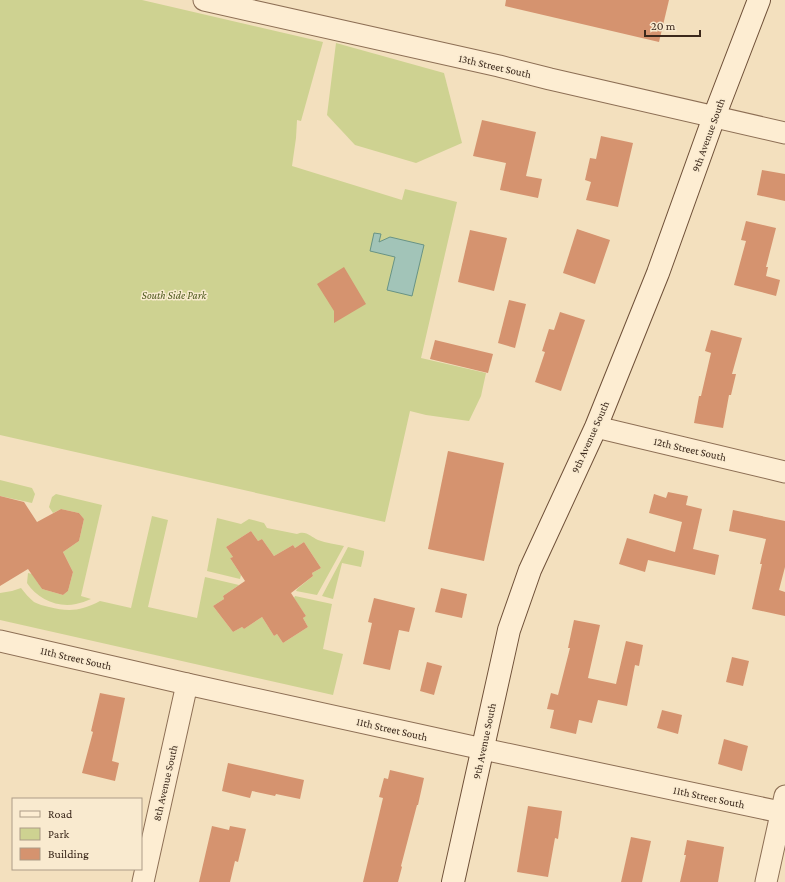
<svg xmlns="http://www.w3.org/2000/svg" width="785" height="882" viewBox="0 0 785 882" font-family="'Crimson Pro',serif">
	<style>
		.green { fill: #ced291 }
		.water { fill: #a2c4b8; stroke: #689385 }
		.building { fill: #d5936f }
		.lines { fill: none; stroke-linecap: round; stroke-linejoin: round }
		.street-casing { stroke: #8d6f55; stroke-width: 23 }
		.secondary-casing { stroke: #6f5038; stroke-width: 24 }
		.street { stroke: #fdedd2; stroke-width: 21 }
		.secondary { stroke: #fdedd2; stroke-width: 22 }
		.labels { text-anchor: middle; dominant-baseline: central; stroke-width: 3; stroke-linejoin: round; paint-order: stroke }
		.street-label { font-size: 11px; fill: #3b281b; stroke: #f9eacf }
		.park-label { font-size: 11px; font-style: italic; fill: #4f5a1f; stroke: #f9eacf }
	</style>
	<rect width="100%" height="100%" fill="#f3e0be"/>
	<g class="green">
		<polygon points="0,0 142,0 323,42 301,121 297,120 296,138 292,166 402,200 405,189 457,202 421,358 486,373 481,396 469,421 426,415 410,411 385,522 0,435"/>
		<polygon points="336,43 444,73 462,143 416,163 355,145 327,115"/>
		<polygon points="0,480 32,488 35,494 32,503 0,496"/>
		<path d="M56,494L102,505L81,596L91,599C86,601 81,603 76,604C58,608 37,599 27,583L28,573L32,574L42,589L63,595L68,591L73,572L63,552L79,541L84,519L79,513L61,509L53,513L49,507L52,497Z"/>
		<path d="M152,516L168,520L148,607L197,618L205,577L239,585L223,596L224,599L213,606L233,632L242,627L244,629L262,617L274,636L277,634L283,643L308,627L303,618L306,616L294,598L295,596L332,604L323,649L343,654L333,695L0,620V593L12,591L21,588C25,593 29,598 34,602C38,604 44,606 49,607C69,612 81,611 100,601L131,608Z"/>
		<path d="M217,518L241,524L249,519L264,523L267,528L297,534C306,530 311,537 318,540C326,543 336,544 344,546L317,595L296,591L297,589L313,576L312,573L321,568L304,542L295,548L293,545L274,556L262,539L258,541L251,531L226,547L233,557L230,558L241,575L240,579L207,571Z"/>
		<polygon points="348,547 364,551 364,554 361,567 342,563 333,599 322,596"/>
	</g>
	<polygon class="water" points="374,233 381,234 379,242 390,237 424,245 412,296 387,290 395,257 370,251"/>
	<g class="building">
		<polygon points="506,0 669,0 659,42 505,6"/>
		<polygon points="482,120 536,132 526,176 542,179 538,198 500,190 506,163 473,156"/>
		<polygon points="601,136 633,143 618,207 586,200 591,182 585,180 590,158 596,159"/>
		<polygon points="762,170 785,174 785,201 757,195"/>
		<polygon points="746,221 776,228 766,267 768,267 766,276 780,280 776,296 734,285 746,241 741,240"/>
		<polygon points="577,229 610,240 595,284 563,273"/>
		<polygon points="470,230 507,238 494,291 458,282"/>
		<polygon points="344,267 366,304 334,323 334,311 317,284"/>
		<polygon points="509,300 526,304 515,348 498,343"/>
		<polygon points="560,312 585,320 561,391 535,382 545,352 542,351 549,329 554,330"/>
		<polygon points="711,330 742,338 732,374 736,374 731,395 729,395 723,428 694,423 699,396 701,396 711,353 705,351"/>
		<polygon points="435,340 493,354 488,373 430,359"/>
		<polygon points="448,451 504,463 484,561 428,549"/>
		<polygon points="668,492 688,496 686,505 702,509 693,549 719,555 715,575 648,560 645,572 619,564 627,538 675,552 682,522 649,513 654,494 666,498"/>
		<polygon points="0,496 24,502 37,522 61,509 79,513 84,519 79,541 63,552 73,572 68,591 63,595 42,589 28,569 0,586"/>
		<polygon points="733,510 785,521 785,567 779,590 785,592 785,616 752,609 762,564 760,564 766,539 729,531"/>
		<polygon points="251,531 258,541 262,539 274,556 293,545 295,548 304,542 321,568 312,573 313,576 291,593 306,616 303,618 308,627 283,643 277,634 274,636 262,617 244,629 242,627 233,632 213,606 224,599 223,596 245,581 230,558 233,557 226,547"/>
		<polygon points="441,588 467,594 462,618 435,612"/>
		<polygon points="374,598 415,608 409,632 399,630 390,670 363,664 372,623 368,622"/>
		<polygon points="574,620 600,625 588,678 616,684 626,641 643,645 639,666 635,665 627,706 598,700 592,723 579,720 576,734 550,728 554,710 547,709 551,693 558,695 570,648 568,648"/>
		<polygon points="732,657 749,661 743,686 726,682"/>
		<polygon points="427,662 442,666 434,695 420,691"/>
		<polygon points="100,693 125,698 112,761 119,763 115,781 82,773 93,732 91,731"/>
		<polygon points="662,710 682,715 678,734 657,728"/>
		<polygon points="724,739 748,746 742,771 718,764"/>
		<polygon points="228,763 304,780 300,799 276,794 275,796 252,791 250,798 222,791"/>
		<polygon points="390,770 424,778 418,805 417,805 401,866 402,867 398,882 363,882 383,798 379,797 384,778 388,779"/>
		<polygon points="528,806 562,811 558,839 555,838 548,877 517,872"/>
		<polygon points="212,826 229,830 230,826 246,829 238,862 235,861 230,882 199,882"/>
		<polygon points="631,837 651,841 642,882 621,882"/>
		<polygon points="687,840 724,847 718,882 680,882 686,855 684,855"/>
	</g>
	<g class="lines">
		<g class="street-casing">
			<g id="street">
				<polyline points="204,0 499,66 550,79 785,133"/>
				<polyline points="596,427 785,472"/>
				<polyline points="0,641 187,684 483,749 785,813"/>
				<polyline points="143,882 187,684"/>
				<polyline points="766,882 785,796"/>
			</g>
		</g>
		<g class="secondary-casing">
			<polyline id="secondary" points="453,882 509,630 530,570 596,427 658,273 714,117 759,0"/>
		</g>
		<use href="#street" class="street"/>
		<use href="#secondary" class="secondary"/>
	</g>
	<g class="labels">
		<g class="street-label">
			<text transform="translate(495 66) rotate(13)">13th Street South</text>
			<text transform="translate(708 135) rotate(-70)">9th Avenue South</text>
			<text transform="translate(590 437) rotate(-66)">9th Avenue South</text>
			<text transform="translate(690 449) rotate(13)">12th Street South</text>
			<text transform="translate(76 658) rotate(13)">11th Street South</text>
			<text transform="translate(392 729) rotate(13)">11th Street South</text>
			<text transform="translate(484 741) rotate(-78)">9th Avenue South</text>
			<text transform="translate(165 783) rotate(-77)">8th Avenue South</text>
			<text transform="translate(709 797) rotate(12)">11th Street South</text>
		</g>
		<g class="park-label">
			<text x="174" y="295">South Side Park</text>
		</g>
	</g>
	<rect x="12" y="798" width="130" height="72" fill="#f9eacf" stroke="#ad9c87"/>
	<rect x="20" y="811" width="20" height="6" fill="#fdedd2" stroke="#ad9c87"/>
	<text x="48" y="818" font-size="12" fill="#3b281b">Road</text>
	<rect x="20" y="828" width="20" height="12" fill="#ced291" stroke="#ad9c87"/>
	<text x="48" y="838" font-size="12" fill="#3b281b">Park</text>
	<rect x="20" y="848" width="20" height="12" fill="#d5936f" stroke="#ad9c87"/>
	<text x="48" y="858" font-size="12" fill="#3b281b">Building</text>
	<path d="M645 30v6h55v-6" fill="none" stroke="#3b281b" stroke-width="2"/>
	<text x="651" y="30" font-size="12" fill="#3b281b" stroke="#f9eacf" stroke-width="3" paint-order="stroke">20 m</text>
</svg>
